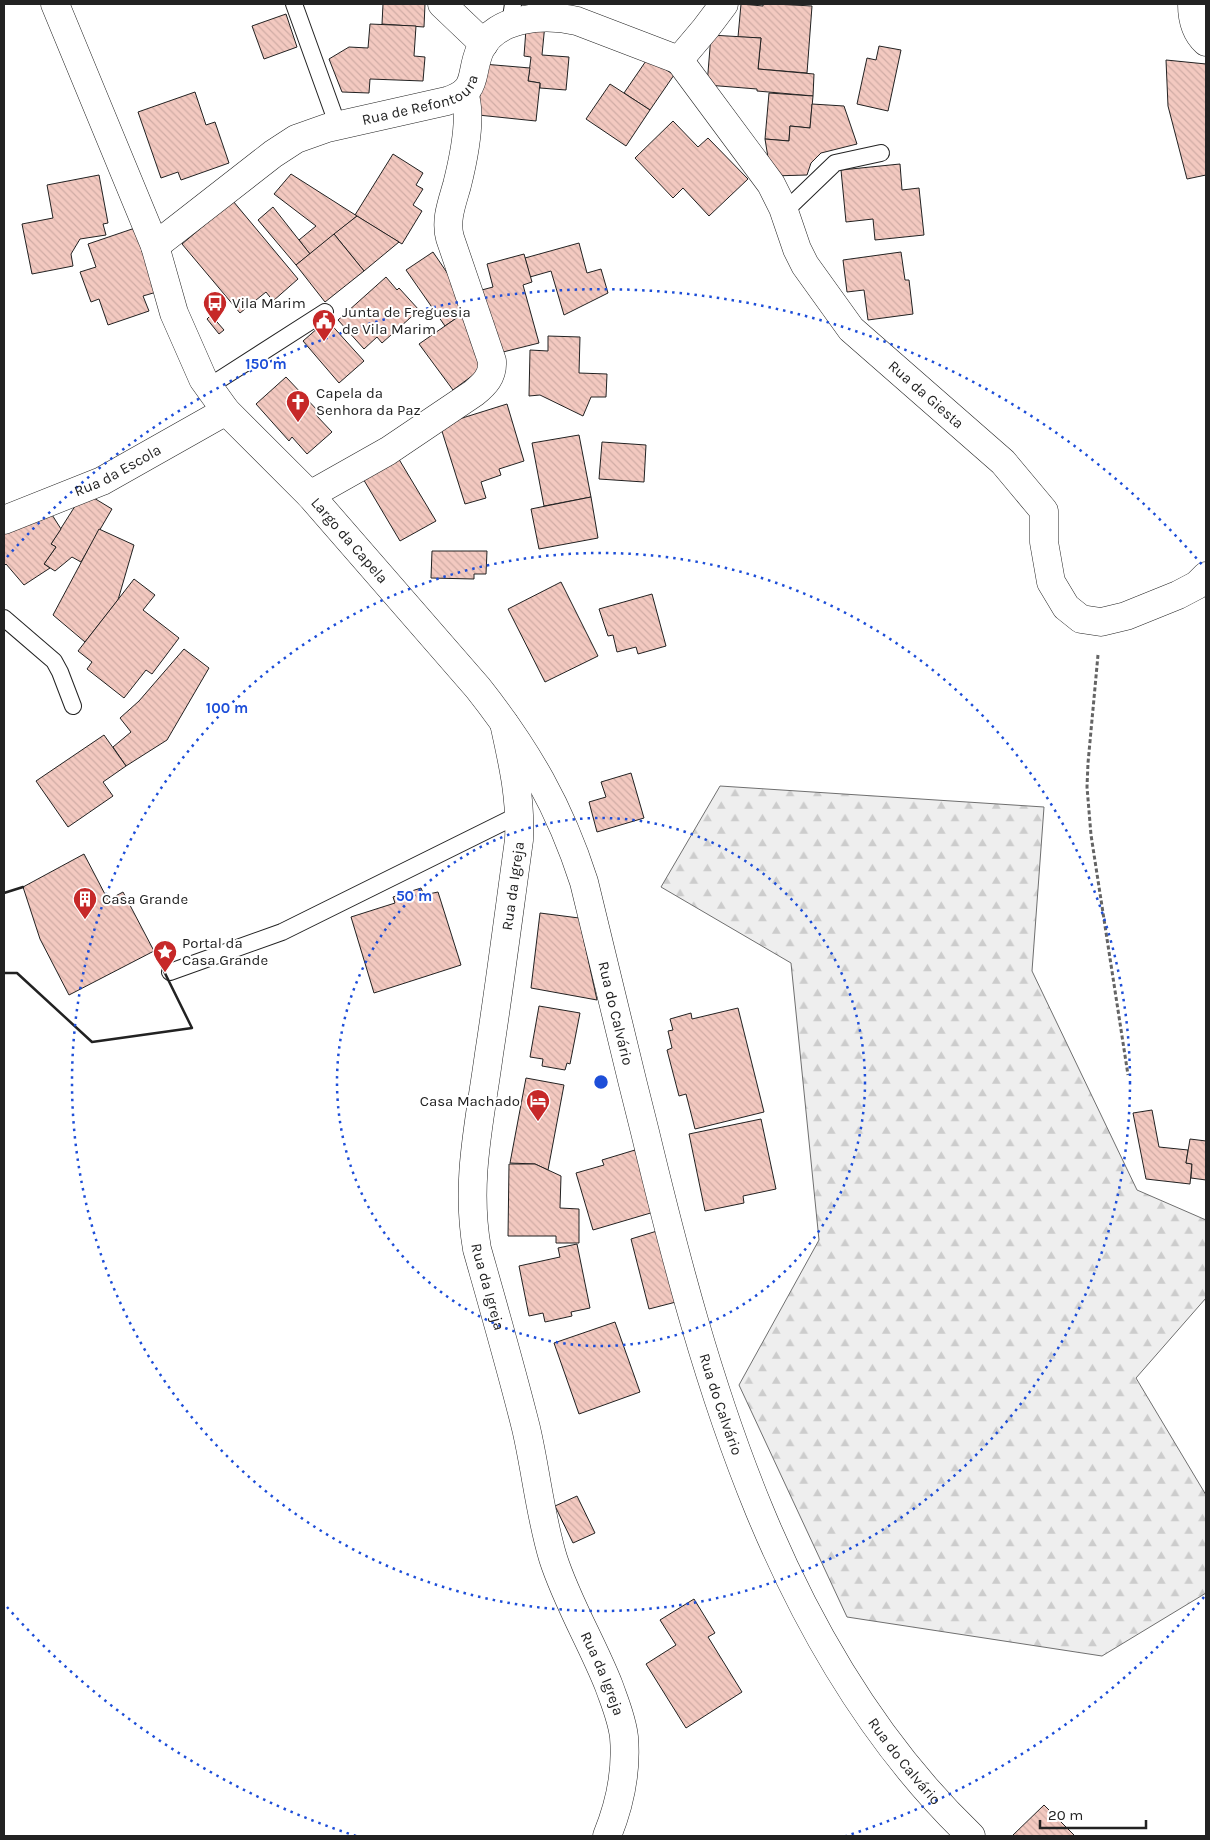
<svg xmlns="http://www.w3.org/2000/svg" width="1210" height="1840" viewBox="0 0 1210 1840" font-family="Karla,sans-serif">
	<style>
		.forest { fill: url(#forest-firs); stroke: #6f6f6f }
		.building { fill: url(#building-back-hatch); stroke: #222 }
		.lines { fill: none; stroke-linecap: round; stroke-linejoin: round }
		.service-casing { stroke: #222; stroke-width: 18 }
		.minor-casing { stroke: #222; stroke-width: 29 }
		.tertiary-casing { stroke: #222; stroke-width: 29 }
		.path { stroke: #646464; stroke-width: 3; stroke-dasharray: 4 2.5; stroke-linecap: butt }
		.service { stroke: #fff; stroke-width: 16 }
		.minor { stroke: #fff; stroke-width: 28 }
		.tertiary { stroke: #fff; stroke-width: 28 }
		.wall { stroke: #222; stroke-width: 2.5 }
		.ring { fill: none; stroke: #1d4ed8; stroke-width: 2.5; stroke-dasharray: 2.5 5 }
		.labels { text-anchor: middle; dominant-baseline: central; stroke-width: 4; stroke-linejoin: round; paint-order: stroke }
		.street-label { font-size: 15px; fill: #222; stroke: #fff }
		.poi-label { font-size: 15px; fill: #222; stroke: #fff; text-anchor: start }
		.centre { fill: #1d4ed8; stroke: #fff; stroke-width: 2.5 }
		.ring-label { font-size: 15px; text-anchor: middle; font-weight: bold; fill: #1d4ed8; stroke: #fff; stroke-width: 4; stroke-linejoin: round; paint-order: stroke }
	</style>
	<defs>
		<pattern id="forest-firs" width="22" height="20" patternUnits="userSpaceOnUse" patternTransform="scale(1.25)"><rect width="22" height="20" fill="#eee"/><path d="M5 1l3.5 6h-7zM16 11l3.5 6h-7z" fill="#ccc"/></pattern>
		<pattern id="building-back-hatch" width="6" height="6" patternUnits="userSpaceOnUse" patternTransform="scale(1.25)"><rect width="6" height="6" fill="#f3c9c0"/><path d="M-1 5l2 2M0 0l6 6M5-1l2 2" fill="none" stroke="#d0aca5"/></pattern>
	</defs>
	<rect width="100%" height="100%" fill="#fff"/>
	<polygon class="forest" points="720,786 1044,807 1032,971 1137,1190 1206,1220 1206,1298 1136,1378 1206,1495 1206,1593 1102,1656 847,1617 739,1385 819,1240 791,963 661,887"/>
	<g class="building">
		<polygon points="383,4 425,4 424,27 382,24"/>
		<polygon points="741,4 763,6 763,4 775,4 812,6 807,73 758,69 761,38 738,37"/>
		<polygon points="286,14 297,47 264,59 252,26"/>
		<polygon points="370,24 416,26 414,56 425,57 423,81 370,79 369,93 342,92 329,59 349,47 368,48"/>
		<polygon points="545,24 542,55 569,57 566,90 540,88 540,83 528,81 531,57 524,56 526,29"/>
		<polygon points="711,35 761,38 758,69 814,74 813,96 757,91 757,89 707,85"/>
		<polygon points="879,46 901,50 888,111 857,104 867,58 876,60"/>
		<polygon points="648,58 674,75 650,110 624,93"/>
		<polygon points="1166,60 1206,64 1206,175 1187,179 1168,106"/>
		<polygon points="483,64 530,68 528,81 540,83 536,121 478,115"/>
		<polygon points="610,84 650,110 626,146 586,119"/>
		<polygon points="195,92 206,125 215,122 229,163 181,180 178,172 161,178 138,112"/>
		<polygon points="769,93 813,96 810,128 790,126 789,141 765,139"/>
		<polygon points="812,104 844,106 857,144 821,153 811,163 807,175 771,176 765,139 789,141 790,126 810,128"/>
		<polygon points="673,121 698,147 708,138 748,179 709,216 683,188 673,198 635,158"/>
		<polygon points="393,154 423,173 416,185 423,189 413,205 422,211 402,244 355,215"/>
		<polygon points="900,164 902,190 919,188 924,235 875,240 873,219 846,222 841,170"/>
		<polygon points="291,174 357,216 310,254 299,240 316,226 274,194"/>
		<polygon points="99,175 108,223 103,224 106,235 80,239 71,254 73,266 32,274 22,224 53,218 47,185"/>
		<polygon points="233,201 298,279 273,301 266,292 240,313 182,244"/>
		<polygon points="273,207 310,254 296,265 258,220"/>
		<polygon points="357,216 399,242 364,271 334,234"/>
		<polygon points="138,227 160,291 143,296 149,311 108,325 99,299 91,302 80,272 96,267 88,244"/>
		<polygon points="334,234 364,271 325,302 296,265"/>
		<polygon points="579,243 587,273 601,269 608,293 564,315 551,271 530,277 525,258"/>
		<polygon points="433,252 471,308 445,326 406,270"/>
		<polygon points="901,252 905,280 909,280 913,314 868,320 864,290 847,292 843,260"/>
		<polygon points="524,254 532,282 523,285 539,343 495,354 478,291 493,287 487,264"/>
		<polygon points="386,277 397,290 399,288 419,310 382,343 377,337 364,349 338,320"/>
		<polygon points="471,308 488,364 453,390 419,344"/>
		<polygon points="211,315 224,330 219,334 207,319"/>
		<polygon points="327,320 364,361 339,383 303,341"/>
		<polygon points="548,336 580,337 579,373 607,374 606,397 591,397 583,416 540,395 529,396 530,350 548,351"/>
		<polygon points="286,377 319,412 316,415 332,432 307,454 292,437 289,441 256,404"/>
		<polygon points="507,404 524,461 499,469 501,475 481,482 486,498 465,504 440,425"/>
		<polygon points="579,435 591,497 544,506 532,443"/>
		<polygon points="602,442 646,445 644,482 599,479"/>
		<polygon points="397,456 436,521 400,541 362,477"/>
		<polygon points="84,492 112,509 81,562 72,557 55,571 44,564 56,547 51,544"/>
		<polygon points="591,497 598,538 539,549 531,509"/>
		<polygon points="49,510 61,529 51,544 56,547 44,564 50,568 24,585 6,564 4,566 4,524"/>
		<polygon points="99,529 134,545 118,600 85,642 53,615"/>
		<polygon points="432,551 487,551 486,574 474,574 474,579 431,578"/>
		<polygon points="134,579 155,595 143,610 179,638 152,674 146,670 124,698 87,669 92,662 78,651"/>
		<polygon points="561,582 598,656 545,682 508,609"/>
		<polygon points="652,594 666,646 638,654 636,647 617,652 613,635 608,636 599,609"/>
		<polygon points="184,649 209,668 167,740 126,766 113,747 131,732 120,718 139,701"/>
		<polygon points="104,735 126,766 103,782 113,796 68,827 36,781"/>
		<polygon points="631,773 644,818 597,832 589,802 606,797 601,782"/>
		<polygon points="84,854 108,900 123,892 154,951 69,995 40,939 23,887"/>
		<polygon points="421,888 424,895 438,892 461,965 374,993 351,917 395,903 393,897"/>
		<polygon points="540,913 579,918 597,1000 531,988"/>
		<polygon points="539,1006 580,1013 570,1064 567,1063 565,1070 542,1066 543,1059 530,1057"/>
		<polygon points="738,1008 764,1112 695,1129 686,1094 679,1096 667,1050 672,1048 668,1031 673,1030 670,1019 691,1013 692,1019"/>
		<polygon points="526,1078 564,1085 548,1170 535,1164 510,1163"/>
		<polygon points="1152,1110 1159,1147 1188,1150 1186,1163 1192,1164 1190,1184 1146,1179 1133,1113"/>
		<polygon points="761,1119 776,1189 743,1196 744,1203 705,1211 689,1134"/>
		<polygon points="1190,1139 1206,1141 1206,1180 1191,1178 1192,1164 1186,1163"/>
		<polygon points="635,1150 654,1212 593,1230 576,1173 604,1165 602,1160"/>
		<polygon points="509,1164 535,1164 561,1176 560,1208 579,1209 579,1243 556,1243 556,1236 508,1236"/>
		<polygon points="657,1231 676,1302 649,1309 631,1239"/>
		<polygon points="577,1244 590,1308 571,1312 572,1316 545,1322 543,1313 529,1316 519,1266 560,1257 558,1248"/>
		<polygon points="615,1322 640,1392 579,1414 554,1343"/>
		<polygon points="577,1496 595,1533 573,1543 555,1506"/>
		<polygon points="694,1599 715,1633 708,1637 742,1692 686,1728 646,1664 676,1645 660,1620"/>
		<polygon points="1044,1805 1075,1836 1012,1836"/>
	</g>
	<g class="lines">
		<g class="service-casing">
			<g id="service">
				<polyline points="294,4 338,126"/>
				<polyline points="510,24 513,4"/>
				<polyline points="784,212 835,163 881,153"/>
				<polyline points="208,387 325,312"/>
				<polyline points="4,618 54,661 60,672 73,706"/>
				<polyline points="170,972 282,932 520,814"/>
			</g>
		</g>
		<g class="minor-casing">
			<g id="minor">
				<polyline points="442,4 484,44"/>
				<path d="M1192,4C1192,18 1195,32 1206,42"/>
				<path id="s1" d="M679,60L771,184L783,208L797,249L805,265L851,329L1003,462L1044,511V542L1051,582L1066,607L1081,619L1101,622L1126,616L1178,595L1197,585L1206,576"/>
				<polyline points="679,60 706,28 724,4"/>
				<path id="s2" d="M155,246L273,154L296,139L327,128L447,101C480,90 469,75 480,50C496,16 545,14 577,21L679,60"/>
				<path d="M310,495L388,451L474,393C485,384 493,376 492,361L450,238C445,220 452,203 457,185C463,161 473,116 464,93"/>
				<path id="s3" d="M4,520L102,481L226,411"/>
				<path id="s4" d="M504,723C513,764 521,798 519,840C509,912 500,983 489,1054C480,1121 465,1181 477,1249C494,1309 511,1368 526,1428C536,1471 540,1515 553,1558C567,1602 592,1643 609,1686C615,1703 622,1719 624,1737C627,1772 620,1804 607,1836"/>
			</g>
		</g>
		<g class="tertiary-casing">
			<g id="tertiary">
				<path id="s5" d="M55,4L155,246L174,313L203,379L226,411L310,495L478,688C527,750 560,807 584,882C604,966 624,1049 645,1132C705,1382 780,1653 971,1836"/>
			</g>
		</g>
		<polyline class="path" points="1098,655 1088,763 1087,787 1091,835 1128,1075"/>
		<use href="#service" class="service"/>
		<use href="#minor" class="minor"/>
		<use href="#tertiary" class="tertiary"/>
		<g class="wall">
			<polyline points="4,893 23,887"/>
			<polyline points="4,973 17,973 92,1042 192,1028 154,951"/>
		</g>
	</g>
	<g class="ring">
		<circle cx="601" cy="1082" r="264"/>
		<circle cx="601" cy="1082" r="529"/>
		<path d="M1204 1597A793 793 0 0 1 846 1836M356 1836A793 793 0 0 1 7 1607M7 557A793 793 0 0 1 1204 567"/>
	</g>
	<defs>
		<g id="bus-pin" transform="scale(1.25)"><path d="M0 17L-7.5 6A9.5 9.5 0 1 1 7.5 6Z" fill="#c62828" stroke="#fff"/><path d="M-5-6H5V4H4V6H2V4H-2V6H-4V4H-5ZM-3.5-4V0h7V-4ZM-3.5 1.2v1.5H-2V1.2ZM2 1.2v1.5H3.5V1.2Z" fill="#fff"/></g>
		<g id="civic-pin" transform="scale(1.25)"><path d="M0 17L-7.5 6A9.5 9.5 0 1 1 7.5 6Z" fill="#c62828" stroke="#fff"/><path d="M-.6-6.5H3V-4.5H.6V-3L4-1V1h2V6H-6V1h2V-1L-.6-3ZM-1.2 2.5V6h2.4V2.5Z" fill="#fff"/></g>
		<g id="church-pin" transform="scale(1.25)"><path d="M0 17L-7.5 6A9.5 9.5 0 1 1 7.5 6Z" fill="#c62828" stroke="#fff"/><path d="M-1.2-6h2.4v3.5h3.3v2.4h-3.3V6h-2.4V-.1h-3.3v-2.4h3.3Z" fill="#fff"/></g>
		<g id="building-pin" transform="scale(1.25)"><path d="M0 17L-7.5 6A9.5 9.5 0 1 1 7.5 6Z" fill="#c62828" stroke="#fff"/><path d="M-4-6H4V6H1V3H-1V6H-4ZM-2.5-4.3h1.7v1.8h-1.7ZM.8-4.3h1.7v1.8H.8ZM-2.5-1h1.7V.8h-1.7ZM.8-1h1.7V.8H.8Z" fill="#fff"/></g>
		<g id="sight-pin" transform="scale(1.25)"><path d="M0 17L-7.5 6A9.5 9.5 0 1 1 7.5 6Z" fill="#c62828" stroke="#fff"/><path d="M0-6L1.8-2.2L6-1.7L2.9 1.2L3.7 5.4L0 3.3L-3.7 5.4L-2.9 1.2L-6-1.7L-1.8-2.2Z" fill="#fff"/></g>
		<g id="hotel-pin" transform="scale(1.25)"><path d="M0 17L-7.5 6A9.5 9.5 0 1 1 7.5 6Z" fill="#c62828" stroke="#fff"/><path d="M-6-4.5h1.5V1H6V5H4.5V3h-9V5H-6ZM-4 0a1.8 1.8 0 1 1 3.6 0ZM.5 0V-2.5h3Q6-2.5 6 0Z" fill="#fff"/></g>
	</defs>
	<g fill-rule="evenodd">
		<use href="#bus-pin" x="215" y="303"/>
		<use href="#civic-pin" x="324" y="321"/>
		<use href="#church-pin" x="298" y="402"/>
		<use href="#building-pin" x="85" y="899"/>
		<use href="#sight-pin" x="165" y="952"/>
		<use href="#hotel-pin" x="538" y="1101"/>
	</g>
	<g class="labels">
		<g class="street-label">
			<text stroke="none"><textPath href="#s2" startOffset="309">Rua de Refontoura</textPath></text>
			<text stroke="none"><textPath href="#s1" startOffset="421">Rua da Giesta</textPath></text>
			<text stroke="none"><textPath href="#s3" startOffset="124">Rua da Escola</textPath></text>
			<text stroke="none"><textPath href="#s5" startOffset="622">Largo da Capela</textPath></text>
			<text transform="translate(513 886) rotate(-82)">Rua da Igreja</text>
			<text stroke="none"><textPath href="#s5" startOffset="1175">Rua do Calvário</textPath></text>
			<text stroke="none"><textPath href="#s4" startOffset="570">Rua da Igreja</textPath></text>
			<text stroke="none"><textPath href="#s5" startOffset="1580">Rua do Calvário</textPath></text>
			<text stroke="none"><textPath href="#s4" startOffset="975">Rua da Igreja</textPath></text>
			<text stroke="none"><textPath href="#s5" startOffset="1984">Rua do Calvário</textPath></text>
		</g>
		<g class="poi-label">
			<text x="232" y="303">Vila Marim</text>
			<text x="342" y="312">Junta de Freguesia<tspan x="342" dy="17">de Vila Marim</tspan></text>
			<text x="316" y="393">Capela da<tspan x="316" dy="17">Senhora da Paz</tspan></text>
			<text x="102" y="899">Casa Grande</text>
			<text x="182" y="943">Portal da<tspan x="182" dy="17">Casa Grande</tspan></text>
			<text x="520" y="1101" text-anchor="end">Casa Machado</text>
		</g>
	</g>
	<circle cx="601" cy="1082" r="8" class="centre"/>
	<g class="ring-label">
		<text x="266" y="369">150 m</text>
		<text x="227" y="713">100 m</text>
		<text x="414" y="901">50 m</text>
	</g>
	<rect width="1210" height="1840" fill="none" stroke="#222222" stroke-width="10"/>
	<path d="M1040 1820v8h106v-8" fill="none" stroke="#222222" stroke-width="2.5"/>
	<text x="1048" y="1820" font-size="15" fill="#222222" stroke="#ffffff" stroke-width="4" paint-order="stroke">20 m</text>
</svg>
